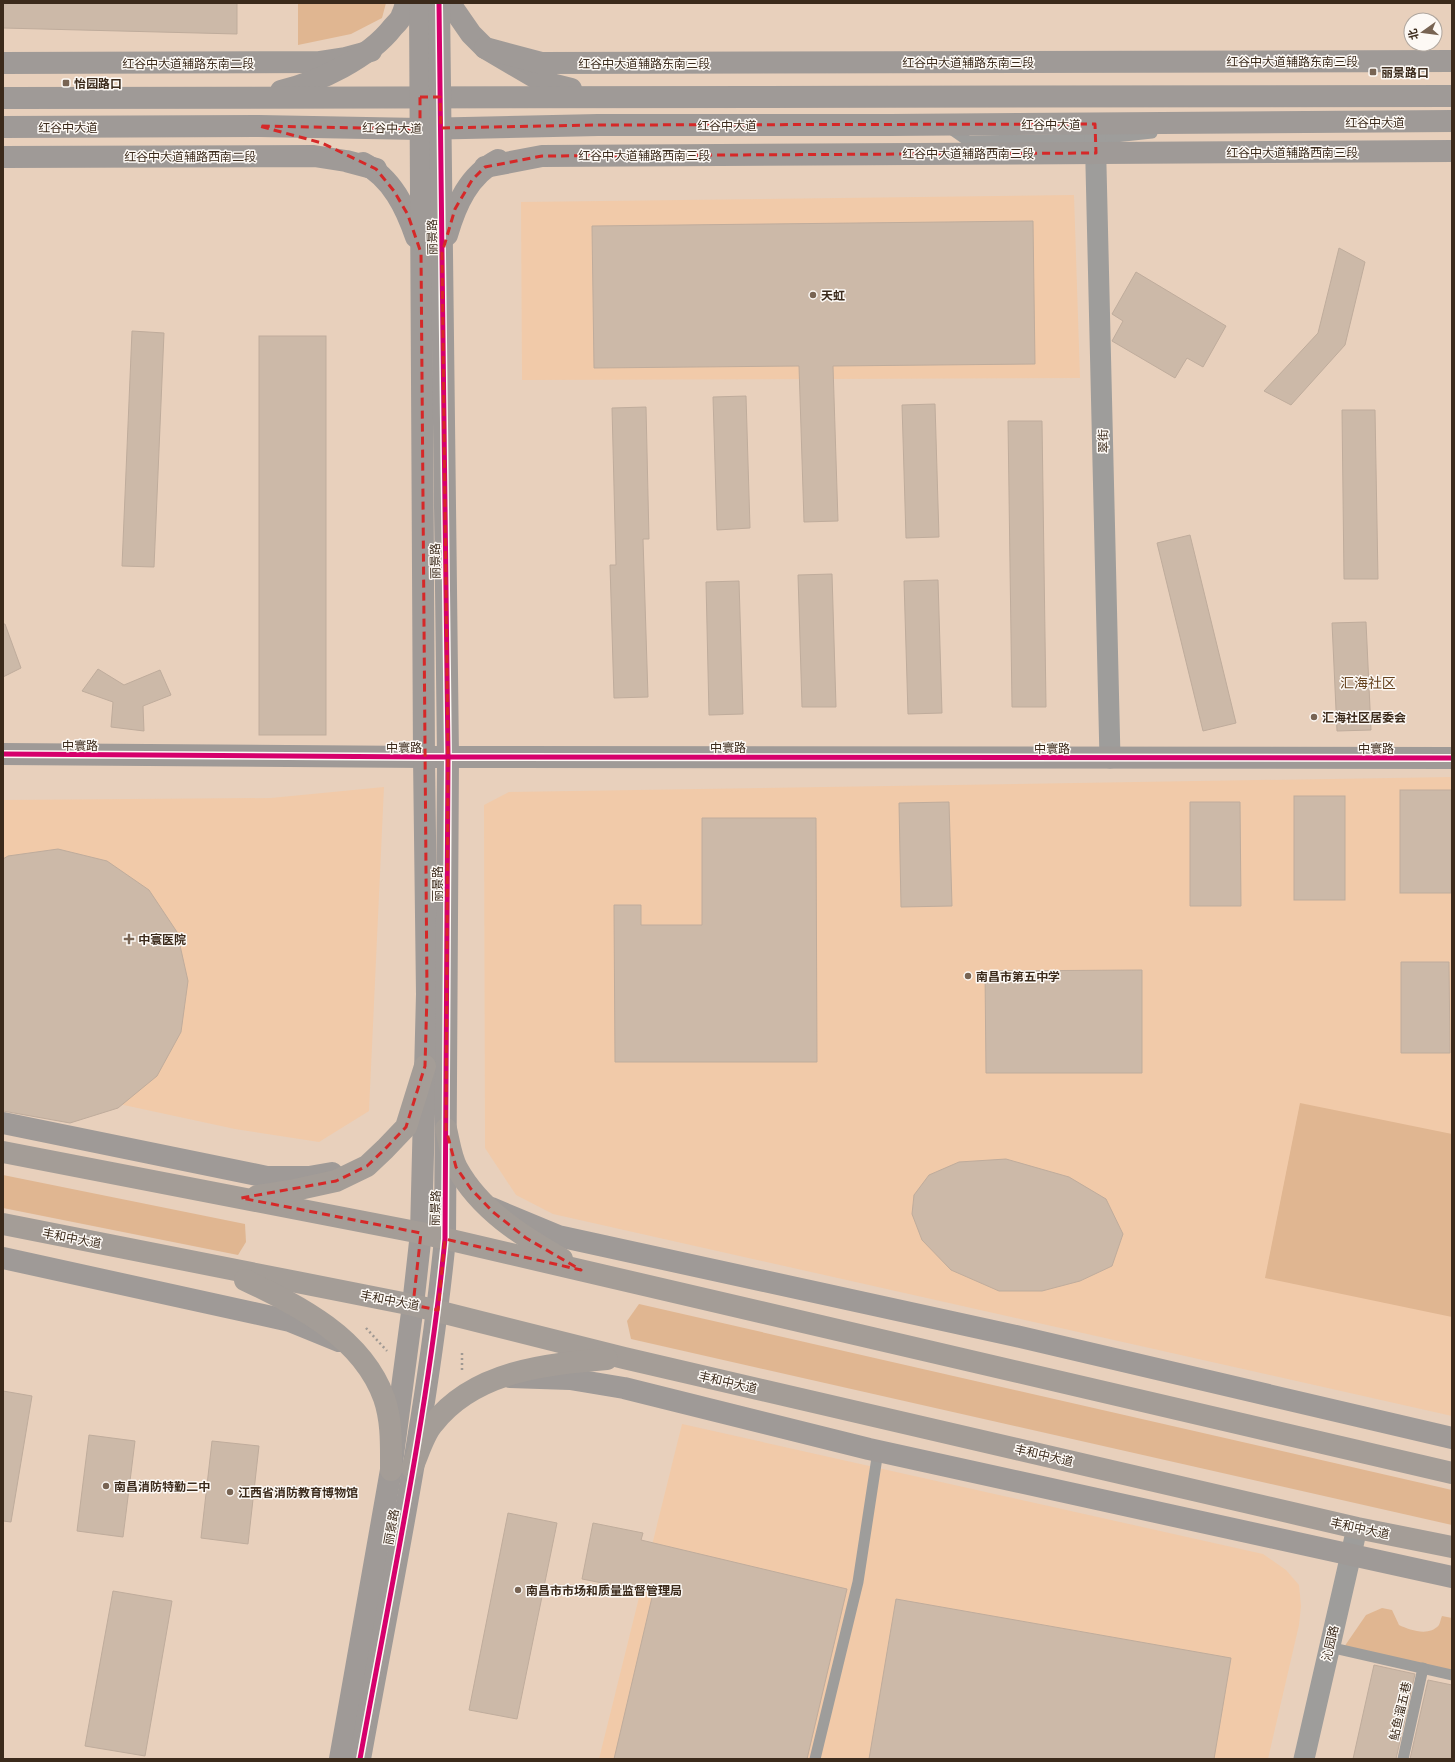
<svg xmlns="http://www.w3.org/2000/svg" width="1455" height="1762" viewBox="0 0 1455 1762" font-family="Quicksand,'Noto Sans SC',sans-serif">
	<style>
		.built { fill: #f1caa9 }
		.green { fill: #e0b691 }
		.building { fill: #ccb9a8; stroke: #bfac9c }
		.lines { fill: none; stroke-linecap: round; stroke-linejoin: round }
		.path { stroke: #a09993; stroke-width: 2.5; stroke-dasharray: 2 3; stroke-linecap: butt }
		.lane { stroke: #9e9d9b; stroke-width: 11 }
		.street { stroke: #9e9d9b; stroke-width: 21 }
		.secondary { stroke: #9f9a97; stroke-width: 22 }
		.primary { stroke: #a49d97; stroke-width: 22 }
		.cycleway-casing { stroke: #fdf9f5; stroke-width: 8 }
		.cycleway { stroke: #d6006c; stroke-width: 5 }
		.marked { fill: none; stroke: #d62828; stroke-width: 3; stroke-dasharray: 8 5; stroke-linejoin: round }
		.poi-dot { fill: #786453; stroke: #fdf9f5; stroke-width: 1.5 }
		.labels { text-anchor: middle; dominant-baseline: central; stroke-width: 3; stroke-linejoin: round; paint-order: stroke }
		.street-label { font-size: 12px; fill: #3b2a1b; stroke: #fdf9f5 }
		.poi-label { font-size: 12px; font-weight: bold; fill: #3b2a1b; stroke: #fdf9f5; text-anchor: start }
		.quarter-label { font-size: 14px; fill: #633f1b; stroke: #fdf9f5 }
	</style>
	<rect width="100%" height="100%" fill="#e8d0bc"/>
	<g class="built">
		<polygon points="1074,195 1080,378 522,380 521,202"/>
		<polygon points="1452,777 1452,1416 553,1214 516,1195 485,1148 484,805 509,792"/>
		<polygon points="384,787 369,1111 319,1142 235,1129 3,1079 3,800 271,798"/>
		<polygon points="682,1424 1263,1554 1286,1570 1299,1585 1301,1606 1299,1625 1268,1759 599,1759"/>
	</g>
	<g class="green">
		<polygon points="298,3 386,3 382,18 351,34 298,45"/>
		<polygon points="1300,1103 1452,1134 1452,1317 1265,1278"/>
		<polygon points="3,1175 245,1224 246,1242 238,1255 3,1208"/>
		<polygon points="639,1304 1452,1490 1452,1525 631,1339 627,1321"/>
		<path d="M1382,1608L1392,1610L1399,1625C1410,1630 1429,1637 1439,1625C1440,1623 1441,1618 1442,1616L1452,1618V1673L1342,1650L1366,1615Z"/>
	</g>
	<g class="building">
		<polygon points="3,3 237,3 237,34 3,28"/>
		<polygon points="1033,221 1035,364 833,366 838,521 804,522 799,366 594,368 592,226"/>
		<polygon points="1339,248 1365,262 1345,345 1291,405 1264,391 1318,333"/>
		<polygon points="1136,272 1226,326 1203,367 1187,358 1175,378 1112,341 1123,321 1112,314"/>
		<polygon points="132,331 164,333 154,567 122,566"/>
		<rect x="259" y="336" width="67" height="399"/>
		<polygon points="746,396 750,528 717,530 713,397"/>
		<polygon points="935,404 939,537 906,538 902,405"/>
		<polygon points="646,407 649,539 643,539 648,697 614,698 610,565 616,565 612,408"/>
		<polygon points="1342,410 1375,410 1378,579 1344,579"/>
		<polygon points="1008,421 1042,421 1046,707 1012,707"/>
		<polygon points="1190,535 1236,723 1203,731 1157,543"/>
		<polygon points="832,574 836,707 802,707 798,575"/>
		<polygon points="938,580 942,713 908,714 904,581"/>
		<polygon points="739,581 743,714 709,715 706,582"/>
		<polygon points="1366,622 1371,730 1337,731 1332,623"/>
		<polygon points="3,624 5,624 21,668 3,677"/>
		<polygon points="98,669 124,685 160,670 171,695 143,706 144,731 111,727 113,702 82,691"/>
		<rect x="1400" y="790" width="51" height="103"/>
		<rect x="1294" y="796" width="51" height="104"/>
		<polygon points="949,802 952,906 901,907 899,803"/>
		<polygon points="1190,802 1240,802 1241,906 1190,906"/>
		<polygon points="702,818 816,818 817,1062 615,1062 614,905 641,905 641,925 702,925"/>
		<polygon points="58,849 107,861 149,890 177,932 188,981 181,1032 157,1076 118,1108 70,1123 3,1111 3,859 8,856"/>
		<polygon points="1401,962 1449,962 1450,1053 1401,1053"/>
		<polygon points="1142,970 1142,1073 986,1073 985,971"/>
		<polygon points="1006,1159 1069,1177 1106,1199 1123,1234 1112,1266 1080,1281 1042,1291 999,1291 951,1270 922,1240 912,1214 914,1195 929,1175 959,1162"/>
		<polygon points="3,1391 32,1396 11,1522 3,1521"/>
		<polygon points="89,1435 135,1441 123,1537 77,1531"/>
		<polygon points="212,1441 259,1446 248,1544 201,1538"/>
		<polygon points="508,1513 557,1523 517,1719 469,1710"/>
		<polygon points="593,1523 643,1533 641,1540 847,1589 807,1759 614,1759 653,1593 582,1579"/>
		<polygon points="113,1591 172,1601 145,1756 85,1746"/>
		<polygon points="896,1599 1231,1658 1214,1759 869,1759"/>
		<polygon points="1374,1665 1415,1674 1396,1759 1353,1759"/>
		<polygon points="1428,1680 1452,1685 1452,1759 1410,1759"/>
	</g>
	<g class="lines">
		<g class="path">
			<polyline points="366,1328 387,1351"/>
			<polyline points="462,1353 462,1373"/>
		</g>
		<g class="lane">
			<polyline points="948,127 968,141 1096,139 1152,133"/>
			<polyline points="1329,1647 1452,1675"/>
			<polyline points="815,1759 858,1582 878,1451"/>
			<polyline points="1403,1759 1423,1668"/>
		</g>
		<g class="street">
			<polyline points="1095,124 1110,758"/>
			<polyline points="1304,1759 1357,1528"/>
		</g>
		<g class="secondary">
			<polyline points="452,3 453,8 471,34 485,48 543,82 571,89"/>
			<polyline points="485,48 541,63 1452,61"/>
			<polyline points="3,63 319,62 345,58 371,51"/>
			<path d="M281,91C319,82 369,58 393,27C396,24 401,19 402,15C404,11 405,7 406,3"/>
			<polyline points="3,98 1452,96"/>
			<polyline points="3,127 259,126 420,129 598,125 890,125 1452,121"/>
			<polyline points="3,157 314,156 346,161 376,169"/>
			<path d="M363,163C392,178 406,208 416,237"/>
			<polyline points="485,167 542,156 1452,151"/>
			<path d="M447,235C456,204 469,175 498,160"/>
			<polyline points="3,754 424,757 1452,758"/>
			<polyline points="3,1123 267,1177 309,1177 332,1173"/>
			<polyline points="491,1208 558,1236 1016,1336 1452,1438"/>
			<polyline points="3,1258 290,1321 339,1341"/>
			<polyline points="510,1377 570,1379 624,1388 869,1449 1452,1577"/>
			<polyline points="340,1759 391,1470 413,1305 421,1233 427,994 424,757 420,3"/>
			<path d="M360,1759C391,1587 428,1412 445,1239L448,757L439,3"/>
		</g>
		<g class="primary">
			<path d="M446,1129C449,1141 451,1157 457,1168C480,1210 522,1236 562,1259"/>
			<polyline points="3,1152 421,1233 1452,1473"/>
			<polyline points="257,1196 295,1190 336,1181 367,1166 385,1149 406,1127 425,1066"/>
			<polyline points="3,1224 413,1305 624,1358 1357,1528 1452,1547"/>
			<path d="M245,1280C299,1306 362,1337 384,1398C392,1421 391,1446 391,1470"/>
			<path d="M412,1468C418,1455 424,1434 433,1424C474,1371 546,1364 607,1359"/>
		</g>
		<g class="cycleway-casing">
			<g id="cycleway">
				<polyline points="3,754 424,757 1452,758"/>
				<path d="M360,1759C391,1587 428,1412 445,1239L448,757L439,3"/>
			</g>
		</g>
		<use href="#cycleway" class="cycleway"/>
	</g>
	<path class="marked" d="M420,97H440L441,128L598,125L1095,124L1096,153L542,156L485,167L472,180L455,209L442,253L448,757L446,1129L456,1167L471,1189L493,1212L526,1238L581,1270L445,1239L438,1310L413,1305L421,1233L241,1198L336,1181L367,1166L385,1149L406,1127L425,1066L427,994L421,253L408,215L394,191L376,169L322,143L259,126L420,129Z"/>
	<g class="poi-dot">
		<rect x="1369" y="68" width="8" height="8" rx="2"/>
		<rect x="62" y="79" width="8" height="8" rx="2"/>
		<circle cx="813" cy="295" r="4"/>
		<circle cx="1314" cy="717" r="4"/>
		<path d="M127 933h4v4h4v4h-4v4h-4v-4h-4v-4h4z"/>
		<circle cx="968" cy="976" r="4"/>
		<circle cx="106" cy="1486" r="4"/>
		<circle cx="230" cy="1492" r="4"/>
		<circle cx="518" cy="1590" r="4"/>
	</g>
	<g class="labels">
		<g class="street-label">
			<text x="1292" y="61">红谷中大道辅路东南三段</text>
			<text x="968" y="62">红谷中大道辅路东南三段</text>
			<text x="188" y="63">红谷中大道辅路东南二段</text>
			<text x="644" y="63">红谷中大道辅路东南三段</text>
			<text x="1375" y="122">红谷中大道</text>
			<text x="1051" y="124">红谷中大道</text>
			<text x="727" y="125">红谷中大道</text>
			<text x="68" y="127">红谷中大道</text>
			<text transform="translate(392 128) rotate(1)">红谷中大道</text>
			<text x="1292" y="152">红谷中大道辅路西南三段</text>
			<text x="968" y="153">红谷中大道辅路西南三段</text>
			<text x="644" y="155">红谷中大道辅路西南三段</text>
			<text x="190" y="156">红谷中大道辅路西南二段</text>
			<text transform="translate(432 237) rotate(-91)">丽景路</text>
			<text transform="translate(1103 441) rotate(-91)">翠街</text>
			<text transform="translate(435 561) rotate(-91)">丽景路</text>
			<text x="80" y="745">中寰路</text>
			<text x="404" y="747">中寰路</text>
			<text x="728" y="747">中寰路</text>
			<text x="1052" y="748">中寰路</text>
			<text x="1376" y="748">中寰路</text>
			<text transform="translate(437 884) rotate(-90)">丽景路</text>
			<text transform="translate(435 1208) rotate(-88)">丽景路</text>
			<text transform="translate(72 1238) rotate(11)">丰和中大道</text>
			<text transform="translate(390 1300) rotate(11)">丰和中大道</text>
			<text transform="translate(728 1382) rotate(13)">丰和中大道</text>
			<text transform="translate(1044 1455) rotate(13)">丰和中大道</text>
			<text transform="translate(391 1527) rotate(-80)">丽景路</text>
			<text transform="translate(1360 1528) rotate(12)">丰和中大道</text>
			<text transform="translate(1330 1643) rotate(-77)">沁园路</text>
			<text transform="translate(1400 1711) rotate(-77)">鲇鱼溜五巷</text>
		</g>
		<g class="poi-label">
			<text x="1381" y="72">丽景路口</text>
			<text x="74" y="83">怡园路口</text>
			<text x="821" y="295">天虹</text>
			<text x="1322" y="717">汇海社区居委会</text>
			<text x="138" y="939">中寰医院</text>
			<text x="976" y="976">南昌市第五中学</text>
			<text x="114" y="1486">南昌消防特勤二中</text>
			<text x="238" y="1492">江西省消防教育博物馆</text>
			<text x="526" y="1590">南昌市市场和质量监督管理局</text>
		</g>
		<g class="quarter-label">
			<text x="1368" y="683">汇海社区</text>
		</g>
	</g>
	<rect width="1455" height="1762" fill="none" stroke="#3b2a1b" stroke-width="8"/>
	<g transform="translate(1423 32) rotate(256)"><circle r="19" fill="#fdf9f5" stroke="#afa69e"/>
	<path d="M0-3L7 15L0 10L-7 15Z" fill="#786453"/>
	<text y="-6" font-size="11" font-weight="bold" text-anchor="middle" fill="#3b2a1b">北</text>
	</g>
</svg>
